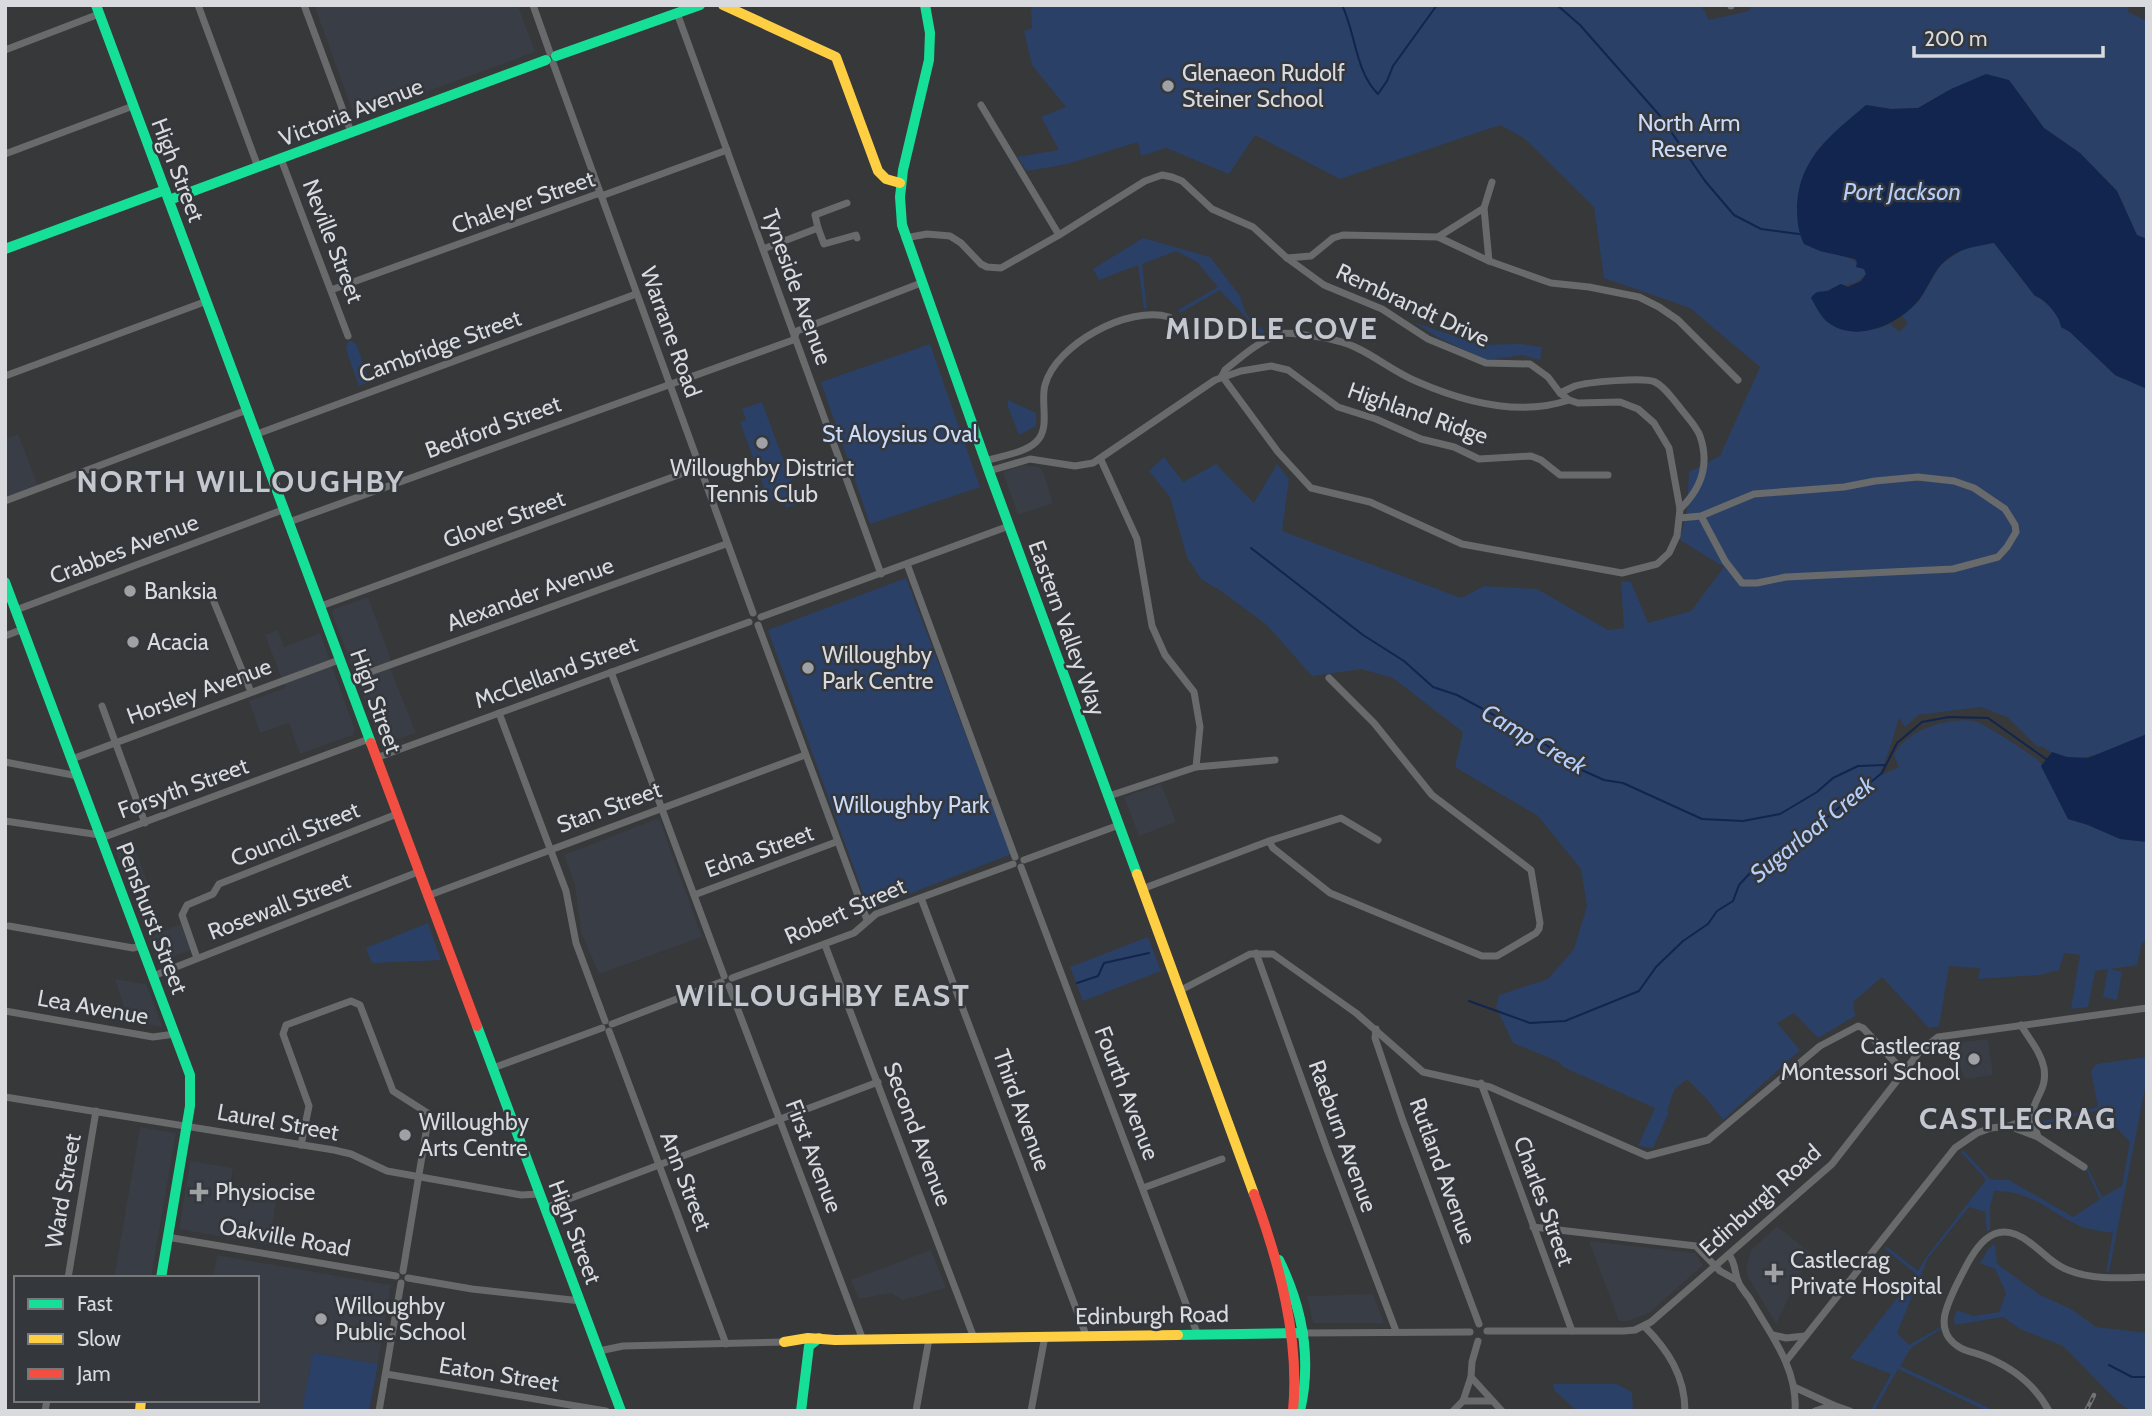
<svg xmlns="http://www.w3.org/2000/svg" width="2152" height="1416" viewBox="0 0 2152 1416" font-family="Cabin,sans-serif">
	<style>
		.built { fill: #383d46 }
		.green { fill: #2b4067 }
		.water { fill: #11254e }
		.lines { fill: none; stroke-linecap: round; stroke-linejoin: round }
		.stream { stroke: #11254e; stroke-width: 2 }
		.street { stroke: #696a6b; stroke-width: 7 }
		.fast { stroke: #16e098; stroke-width: 10 }
		.slow { stroke: #ffcf43; stroke-width: 10 }
		.jam { stroke: #f24e42; stroke-width: 10 }
		.rail-casing { stroke: #727374; stroke-width: 4.5 }
		.rail { stroke: #34373c; stroke-width: 2; stroke-dasharray: 5; stroke-linecap: butt }
		.poi-dot { fill: #9fa1a4; stroke: #34373c; stroke-width: 2.5 }
		.labels { text-anchor: middle; dominant-baseline: central; stroke-width: 5; stroke-linejoin: round; paint-order: stroke }
		.poi-label { font-size: 23px; fill: #d8dadd; stroke: #34373c; text-anchor: start }
		.street-label { font-size: 23px; fill: #d8dadd; stroke: #34373c }
		.park-label { font-size: 23px; fill: #c9dbf9; stroke: #34373c }
		.water-label { font-size: 24px; font-style: italic; fill: #b4cefb; stroke: #34373c }
		.district-label { font-size: 30px; font-weight: bold; letter-spacing: 2px; fill: #c4c7cd; stroke: #34373c }
	</style>
	<rect width="100%" height="100%" fill="#36383a"/>
	<g class="built">
		<polygon points="314,5 518,5 535,52 355,118"/>
		<polygon points="18,434 38,486 5,498 5,435 7,438"/>
		<polygon points="1024,465 1039,467 1044,473 1053,503 1018,515 1003,472"/>
		<polygon points="368,597 390,657 392,673 416,733 381,745 332,613 334,609"/>
		<polygon points="278,630 284,647 320,633 355,730 353,735 300,754 289,723 260,733 249,701 285,688 265,635"/>
		<polygon points="1161,784 1176,822 1139,836 1124,797"/>
		<polygon points="659,818 702,937 599,974 581,932 575,885 564,855"/>
		<polygon points="131,838 149,887 132,894 114,847 115,844"/>
		<polygon points="181,924 191,950 158,962 148,937"/>
		<polygon points="115,979 146,984 163,1027 126,1021 127,1016"/>
		<polygon points="1988,1039 1993,1075 1965,1079 1951,1043"/>
		<polygon points="140,1127 176,1133 151,1278 114,1278"/>
		<polygon points="190,1161 233,1168 229,1194 276,1202 269,1245 179,1229"/>
		<polygon points="1777,1226 1812,1254 1798,1265 1803,1269 1776,1324 1748,1277 1746,1268 1751,1250"/>
		<polygon points="1589,1241 1695,1253 1703,1265 1649,1313 1628,1321 1619,1321"/>
		<polygon points="931,1250 946,1288 903,1300 891,1293 859,1299 851,1280"/>
		<polygon points="217,1255 391,1285 378,1364 313,1353 302,1411 147,1411 149,1400 257,1400 257,1278 213,1278"/>
		<polygon points="1373,1294 1384,1323 1313,1323 1307,1296"/>
	</g>
	<g class="green">
		<path d="M1031,5H1701L1709,20L1749,11L1751,5H2129L2128,12L2147,21V239L2137,236L2117,191L2080,153L2044,128L2009,80L1951,89L1918,108L1891,109L1866,105L1815,152L1820,251C1836,253 1860,258 1866,274C1855,289 1840,282 1827,291L1877,329L1890,324L1899,332L1908,323L1902,316L1919,301L1941,264L1969,246L1994,243L2035,296C2045,299 2060,316 2062,327L2070,332L2115,375L2147,389V734C2116,747 2073,773 2042,746L2038,747L2007,717L1981,707L1918,715L1905,727L1899,718C1893,736 1889,755 1880,772L1883,774L1899,767L1894,755C1906,730 1948,717 1974,721C1982,722 2032,755 2039,761C2049,772 2061,805 2068,819L2088,825L2120,839L2147,842V941L2142,943L2137,965L2110,969L2122,972L2117,1000L2103,997L2108,969L2095,971L2088,1007L2071,1009L2080,955L2064,953L2059,970L2039,975L1978,979L1980,968L1949,966L1939,1026L1929,1028L1882,977L1853,1002L1855,1016L1818,1038L1794,1013L1777,1023L1800,1050L1723,1120L1707,1099L1687,1079L1674,1090L1667,1111L1669,1112L1653,1148L1638,1146L1655,1108L1563,1067L1559,1062L1513,1043L1496,1007L1499,995L1548,979L1574,949L1587,906L1581,869L1538,816L1455,767L1463,732L1393,678L1361,669L1312,676L1267,625L1221,591L1201,579L1187,557L1170,497L1149,471L1164,457L1183,482L1216,464L1254,503L1277,464L1289,479L1282,531L1461,598L1484,586L1537,589L1608,630L1624,628L1621,581L1631,582L1648,623L1691,611L1724,567L1680,540L1687,510L1689,472L1720,456L1760,367L1690,308L1604,278L1594,207L1524,138L1500,125L1340,179L1255,135L1229,174L1166,148L1141,156L1138,142L1067,164L1027,171L1017,157L1059,150L1041,117L1066,107L1032,65L1024,31L1032,28Z"/>
		<path d="M1143,238L1210,257L1240,296L1246,314L1264,331V338L1262,340C1258,327 1231,303 1220,290L1180,313L1178,310L1218,287L1197,262L1176,251L1142,264L1147,308L1144,309L1138,265L1099,280L1093,269Z"/>
		<polygon points="1414,322 1479,345 1520,344 1542,347 1540,360 1522,355 1486,360 1437,337"/>
		<polygon points="351,341 356,344 370,382 359,386 346,349 348,342"/>
		<polygon points="930,344 980,487 870,524 821,382"/>
		<polygon points="1008,400 1036,413 1036,426 1019,435 1008,407"/>
		<polygon points="762,402 790,478 831,463 832,465 791,480 799,503 786,508 782,497 769,502 764,490 724,504 723,502 764,487 740,422 746,420 742,409"/>
		<polygon points="906,578 1011,854 869,910 768,630"/>
		<polygon points="428,923 441,960 372,963 366,948"/>
		<polygon points="1148,937 1161,971 1083,1001 1070,967"/>
		<path d="M2147,1057V1078L2109,1272H2106L2113,1233C2102,1231 2089,1230 2080,1226C2046,1211 2034,1191 1994,1191L1990,1207V1230L1987,1231L1985,1212L1969,1207L1928,1258L1897,1333L1909,1345L1941,1327V1329L1911,1348L1900,1366L1995,1411H1987L1898,1369L1874,1411L1871,1410L1891,1374L1850,1358L1916,1274L1884,1248L1886,1246L1918,1271L1927,1256L1986,1180L1961,1152L1963,1150L1991,1180H2009L2073,1217L2100,1199L2085,1167L2087,1166L2102,1197L2122,1186L2130,1142L2099,1110L2044,1124L2043,1121L2098,1107L2091,1071L2096,1064Z"/>
		<polygon points="1995,1244 1997,1264 2040,1295 2071,1309 2096,1327 2147,1333 2147,1411 2130,1411 2118,1402 2063,1346 2020,1329 2003,1317 1955,1325 1954,1318 1957,1310 1973,1316 1999,1312 2006,1293 1995,1269 1980,1263 1989,1248"/>
		<polygon points="313,1353 378,1364 369,1411 302,1410"/>
		<polygon points="1553,1384 1616,1384 1632,1392 1633,1411 1577,1411 1554,1390"/>
	</g>
	<g class="water">
		<path d="M1986,74L2009,80L2044,128L2080,153L2117,191L2137,235L2147,239V389L2115,375L2070,332L2061,327C2060,316 2045,299 2035,296L1994,243C1973,247 1957,248 1941,265C1931,276 1927,291 1917,302C1896,326 1854,344 1826,321C1820,315 1815,305 1811,298C1816,290 1820,292 1827,291C1831,290 1837,285 1841,284L1848,287L1861,281L1866,274L1864,269L1856,267L1857,262L1855,259L1820,251L1804,244C1798,232 1797,220 1797,206C1799,158 1832,134 1866,105L1891,109L1918,108L1951,89Z"/>
		<polygon points="2147,734 2147,842 2120,839 2088,825 2068,819 2041,766 2052,752 2067,757 2088,758"/>
	</g>
	<g class="lines">
		<g class="stream">
			<path d="M1342,5C1356,34 1355,71 1378,94L1387,81L1393,66L1437,5"/>
			<polyline points="1557,5 1580,25 1661,117 1705,181 1734,215 1761,229 1799,234"/>
			<polyline points="1251,548 1363,635 1404,661 1433,687 1457,695 1527,733 1562,755 1575,767 1604,780 1623,783 1702,819 1743,821 1780,814 1817,792 1833,778 1858,766 1885,765"/>
			<polyline points="1077,983 1098,976 1104,963 1149,953"/>
			<polyline points="1469,1001 1530,1023 1565,1021 1639,991 1656,967 1683,941 1708,924 1717,911 1733,901 1739,885 1751,872 1783,846 1820,823 1882,773 1897,743 1922,722 1949,717 1988,718 2046,759"/>
			<polyline points="2109,1365 2132,1377 2147,1377"/>
		</g>
		<g class="street">
			<polyline points="198,5 258,167"/>
			<polyline points="304,5 351,132"/>
			<polyline points="533,5 550,53"/>
			<polyline points="1731,5 1731,6"/>
			<polyline points="677,13 881,574"/>
			<polyline points="5,50 99,14"/>
			<polyline points="553,63 753,613"/>
			<polyline points="981,105 1059,235"/>
			<polyline points="5,154 133,106"/>
			<polyline points="281,159 348,336"/>
			<polyline points="1484,208 1489,261"/>
			<polyline points="818,228 815,215 847,203"/>
			<polyline points="1438,237 1484,208 1492,182"/>
			<polyline points="905,238 927,234 950,236 961,243 981,264 987,267 1001,268 1059,235 1145,181 1162,175 1172,177 1182,181 1212,209 1253,227 1287,258 1324,285 1382,309 1428,339 1486,363 1530,364 1548,377 1560,393 1569,400 1578,403 1620,402 1638,409 1654,423 1669,448 1680,509 1677,536 1669,553 1657,564 1622,573 1462,544 1370,502 1311,488 1278,452 1222,376"/>
			<polyline points="763,249 818,228 824,244 856,235 857,238"/>
			<polyline points="1287,258 1311,256 1333,238 1343,235 1438,237 1489,261 1551,283 1589,287 1639,297 1659,307 1678,320 1738,380"/>
			<polyline points="331,290 597,194 604,195 727,150"/>
			<polyline points="5,376 207,301"/>
			<path d="M1222,376L1225,370C1241,357 1259,341 1279,334C1287,332 1297,334 1305,335C1322,337 1341,340 1357,348C1378,358 1396,373 1418,382C1464,402 1519,417 1569,400"/>
			<path d="M1560,393C1565,391 1570,388 1575,386C1587,382 1645,377 1655,382C1665,387 1671,397 1678,405C1685,415 1696,425 1700,436C1710,465 1701,489 1680,509"/>
			<polyline points="257,434 636,294"/>
			<polyline points="1101,460 1137,539 1152,626 1165,655 1194,692 1200,727 1196,767 1109,796"/>
			<path d="M985,461C1000,456 1025,453 1036,442C1051,429 1040,402 1045,385C1056,344 1129,305 1169,317"/>
			<polyline points="989,471 1030,459 1075,466 1093,463 1215,380 1241,371 1271,366 1288,370 1338,407 1376,419 1421,439 1454,447 1479,459 1531,456 1541,460 1560,475 1608,475"/>
			<polyline points="5,501 247,410"/>
			<polyline points="1680,518 1701,516 1754,494 1844,487 1875,481 1918,477 1954,481 1974,488 2005,509 2015,525 2016,532 2007,547 1998,557 1953,569 1786,577 1757,583 1742,583 1725,561 1701,516"/>
			<polyline points="289,522 793,340 797,331 921,283"/>
			<polyline points="907,564 1015,857"/>
			<polyline points="214,602 251,692"/>
			<polyline points="321,606 700,467"/>
			<polyline points="16,610 285,509"/>
			<polyline points="761,617 1009,526"/>
			<polyline points="758,625 867,920"/>
			<polyline points="5,636 23,629"/>
			<polyline points="611,672 724,976"/>
			<polyline points="348,680 726,544"/>
			<polyline points="102,706 145,823"/>
			<polyline points="499,713 566,891 576,943 605,1021"/>
			<polyline points="376,758 749,622"/>
			<polyline points="72,759 339,660"/>
			<polyline points="5,762 78,776"/>
			<polyline points="1196,767 1275,760"/>
			<polyline points="5,821 107,836 369,739"/>
			<polyline points="1269,841 1341,818 1378,840"/>
			<polyline points="1024,860 1119,825"/>
			<polyline points="1021,867 1197,1333"/>
			<polyline points="1142,889 1269,841 1273,848 1330,893 1482,956 1497,956 1536,933 1539,929 1540,923 1531,870 1432,795 1374,723 1329,678"/>
			<polyline points="694,895 836,842"/>
			<polyline points="427,896 805,755"/>
			<polyline points="921,898 1086,1335"/>
			<polyline points="9,926 133,948 141,946"/>
			<polyline points="825,945 974,1338"/>
			<polyline points="1256,953 1328,1152 1396,1331"/>
			<polyline points="197,958 182,915 187,905 213,894 219,884 397,814"/>
			<polyline points="153,976 418,872"/>
			<polyline points="732,978 854,933 876,914 1013,864"/>
			<polyline points="729,986 863,1340"/>
			<polyline points="1179,991 1250,954 1273,954 1356,1013 1423,1072 1490,1087 1647,1156 1708,1140 1820,1046 1858,1026 1863,1028 1903,1071"/>
			<polyline points="5,1011 153,1037 175,1034"/>
			<polyline points="612,1024 721,982"/>
			<path d="M2021,1025C2029,1039 2041,1052 2044,1068C2047,1088 2037,1094 2033,1110C2031,1119 2036,1129 2038,1137L2084,1167"/>
			<polyline points="1376,1029 1375,1038 1403,1121 1479,1324"/>
			<polyline points="609,1031 726,1344"/>
			<polyline points="493,1068 602,1028"/>
			<polyline points="1481,1083 1572,1331"/>
			<polyline points="5,1097 334,1150 351,1154 387,1171 521,1195 540,1194"/>
			<polyline points="2009,1126 2038,1137"/>
			<polyline points="301,1145 309,1106 283,1034 286,1025 351,1001 360,1005 393,1091 429,1114 403,1271"/>
			<polyline points="1143,1188 1222,1159"/>
			<polyline points="545,1208 878,1082"/>
			<polyline points="1533,1227 1696,1246 1720,1271 1738,1281"/>
			<polyline points="167,1237 396,1276"/>
			<path d="M1729,1255C1736,1264 1734,1271 1738,1281C1740,1287 1746,1293 1750,1299C1770,1334 1798,1368 1795,1411"/>
			<polyline points="68,1278 96,1111"/>
			<polyline points="408,1278 472,1289 581,1301"/>
			<path d="M1644,1326C1668,1350 1685,1376 1685,1411"/>
			<polyline points="1487,1331 1624,1331 1635,1330 1651,1322 1832,1164 1920,1051 1938,1037 2147,1008"/>
			<polyline points="1303,1333 1470,1332"/>
			<polyline points="1773,1335 1786,1338 1805,1336"/>
			<polyline points="1478,1341 1472,1362 1471,1377 1502,1411"/>
			<polyline points="599,1351 623,1346 784,1342"/>
			<polyline points="1786,1361 1955,1148 1977,1133 1991,1128 2009,1126 2017,1123 2033,1109"/>
			<polyline points="386,1374 606,1411"/>
			<polyline points="1794,1387 1833,1405"/>
			<polyline points="1463,1401 1492,1401"/>
			<polyline points="45,1411 47,1400"/>
			<polyline points="379,1411 401,1283"/>
			<polyline points="916,1411 929,1339"/>
			<polyline points="1031,1411 1045,1336"/>
			<polyline points="1453,1411 1463,1401 1471,1377"/>
			<polyline points="1815,1411 1833,1405 1850,1411"/>
			<path d="M2049,1411C2034,1383 2011,1366 1981,1355C1969,1351 1958,1350 1949,1338C1938,1322 1948,1304 1955,1288C1970,1259 1988,1211 2029,1242C2042,1251 2053,1265 2068,1270C2092,1280 2121,1278 2147,1277"/>
		</g>
		<g class="fast">
			<polyline points="96,5 371,743"/>
			<polyline points="925,5 930,33 929,60 903,170 900,197 902,225 990,474 1137,874"/>
			<polyline points="556,56 700,5"/>
			<polyline points="169,200 546,60"/>
			<polyline points="5,249 165,190"/>
			<polyline points="5,582 190,1075 190,1106 161,1278"/>
			<polyline points="477,1026 621,1411"/>
			<path d="M1279,1260C1302,1307 1312,1359 1300,1411"/>
			<polyline points="1178,1335 1303,1333"/>
			<polyline points="801,1411 809,1346 819,1338"/>
		</g>
		<g class="slow">
			<polyline points="723,5 836,57 878,171 886,179 900,183"/>
			<polyline points="1137,874 1254,1194"/>
			<polyline points="784,1342 808,1338 835,1340 1178,1335"/>
			<polyline points="140,1411 141,1400"/>
		</g>
		<g class="jam">
			<polyline points="371,743 477,1026"/>
			<path d="M1254,1194C1279,1262 1300,1338 1293,1411"/>
		</g>
		<g class="rail-casing">
			<polyline id="rail" points="2086,1411 2094,1395"/>
		</g>
		<use href="#rail" class="rail"/>
	</g>
	<g class="poi-dot">
		<circle cx="1168" cy="86" r="7"/>
		<circle cx="762" cy="443" r="7"/>
		<circle cx="130" cy="591" r="7"/>
		<circle cx="133" cy="642" r="7"/>
		<circle cx="808" cy="668" r="7"/>
		<circle cx="1974" cy="1059" r="7"/>
		<circle cx="405" cy="1135" r="7"/>
		<path d="M195.5 1181.5h7v7h7v7h-7v7h-7v-7h-7v-7h7z"/>
		<path d="M1770.5 1262.5h7v7h7v7h-7v7h-7v-7h-7v-7h7z"/>
		<circle cx="321" cy="1319" r="7"/>
	</g>
	<g class="labels">
		<g class="poi-label">
			<text x="1182" y="73">Glenaeon Rudolf<tspan x="1182" dy="26">Steiner School</tspan></text>
			<text x="762" y="468" text-anchor="middle">Willoughby District<tspan x="762" dy="26">Tennis Club</tspan></text>
			<text x="144" y="591">Banksia</text>
			<text x="147" y="642">Acacia</text>
			<text x="822" y="655">Willoughby<tspan x="822" dy="26">Park Centre</tspan></text>
			<text x="1960" y="1046" text-anchor="end">Castlecrag<tspan x="1960" dy="26">Montessori School</tspan></text>
			<text x="419" y="1122">Willoughby<tspan x="419" dy="26">Arts Centre</tspan></text>
			<text x="215" y="1192">Physiocise</text>
			<text x="1790" y="1260">Castlecrag<tspan x="1790" dy="26">Private Hospital</tspan></text>
			<text x="335" y="1306">Willoughby<tspan x="335" dy="26">Public School</tspan></text>
		</g>
		<g class="street-label">
			<text transform="translate(351 112) rotate(-21)">Victoria Avenue</text>
			<text transform="translate(178 170) rotate(69)">High Street</text>
			<text transform="translate(523 202) rotate(-19)">Chaleyer Street</text>
			<text transform="translate(333 241) rotate(69)">Neville Street</text>
			<text transform="translate(797 287) rotate(70)">Tyneside Avenue</text>
			<text transform="translate(1413 305) rotate(25)">Rembrandt Drive</text>
			<text transform="translate(671 332) rotate(70)">Warrane Road</text>
			<text transform="translate(440 346) rotate(-20)">Cambridge Street</text>
			<text transform="translate(1418 413) rotate(19)">Highland Ridge</text>
			<text transform="translate(493 427) rotate(-20)">Bedford Street</text>
			<text transform="translate(504 519) rotate(-20)">Glover Street</text>
			<text transform="translate(124 549) rotate(-21)">Crabbes Avenue</text>
			<text transform="translate(530 594) rotate(-20)">Alexander Avenue</text>
			<text transform="translate(1067 628) rotate(70)">Eastern Valley Way</text>
			<text transform="translate(556 672) rotate(-20)">McClelland Street</text>
			<text transform="translate(199 691) rotate(-20)">Horsley Avenue</text>
			<text transform="translate(376 701) rotate(70)">High Street</text>
			<text transform="translate(183 788) rotate(-20)">Forsyth Street</text>
			<text transform="translate(609 807) rotate(-20)">Stan Street</text>
			<text transform="translate(295 834) rotate(-22)">Council Street</text>
			<text transform="translate(759 851) rotate(-20)">Edna Street</text>
			<text transform="translate(279 906) rotate(-21)">Rosewall Street</text>
			<text transform="translate(845 911) rotate(-24)">Robert Street</text>
			<text transform="translate(152 918) rotate(69)">Penshurst Street</text>
			<text transform="translate(93 1007) rotate(10)">Lea Avenue</text>
			<text transform="translate(1127 1093) rotate(69)">Fourth Avenue</text>
			<text transform="translate(1022 1110) rotate(70)">Third Avenue</text>
			<text transform="translate(278 1122) rotate(10)">Laurel Street</text>
			<text transform="translate(918 1134) rotate(69)">Second Avenue</text>
			<text transform="translate(1343 1136) rotate(70)">Raeburn Avenue</text>
			<text transform="translate(814 1156) rotate(69)">First Avenue</text>
			<text transform="translate(1443 1171) rotate(70)">Rutland Avenue</text>
			<text transform="translate(686 1181) rotate(69)">Ann Street</text>
			<text transform="translate(63 1191) rotate(-80)">Ward Street</text>
			<text transform="translate(1760 1200) rotate(-42)">Edinburgh Road</text>
			<text transform="translate(1544 1201) rotate(70)">Charles Street</text>
			<text transform="translate(575 1232) rotate(69)">High Street</text>
			<text transform="translate(285 1237) rotate(10)">Oakville Road</text>
			<text transform="translate(1152 1315) rotate(-1)">Edinburgh Road</text>
			<text transform="translate(499 1374) rotate(9)">Eaton Street</text>
		</g>
		<g class="park-label">
			<text x="1689" y="123">North Arm<tspan x="1689" dy="26">Reserve</tspan></text>
			<text x="900" y="434">St Aloysius Oval</text>
			<text x="911" y="805">Willoughby Park</text>
		</g>
		<g class="water-label">
			<text x="1902" y="191">Port Jackson</text>
			<text transform="translate(1534 739) rotate(30)">Camp Creek</text>
			<text transform="translate(1812 829) rotate(-39)">Sugarloaf Creek</text>
		</g>
		<g class="district-label">
			<text x="1272" y="328">MIDDLE COVE</text>
			<text x="241" y="481">NORTH WILLOUGHBY</text>
			<text x="823" y="995">WILLOUGHBY EAST</text>
			<text x="2018" y="1118">CASTLECRAG</text>
		</g>
	</g>
	<rect width="2152" height="1416" fill="none" stroke="#d8dadd" stroke-width="14"/>
	<rect x="14" y="1276" width="245" height="126" fill="#34373c" stroke="#76787c" stroke-width="2"/>
	<rect x="28" y="1299" width="35" height="10" fill="#16e098" stroke="#76787c" stroke-width="2"/>
	<text x="77" y="1311" font-size="21" fill="#d8dadd">Fast</text>
	<rect x="28" y="1334" width="35" height="10" fill="#ffcf43" stroke="#76787c" stroke-width="2"/>
	<text x="77" y="1346" font-size="21" fill="#d8dadd">Slow</text>
	<rect x="28" y="1369" width="35" height="10" fill="#f24e42" stroke="#76787c" stroke-width="2"/>
	<text x="77" y="1381" font-size="21" fill="#d8dadd">Jam</text>
	<path d="M1914 46v10h189v-10" fill="none" stroke="#d8dadd" stroke-width="3.5"/>
	<text x="1924" y="46" font-size="21" fill="#d8dadd" stroke="#34373c" stroke-width="5" paint-order="stroke">200 m</text>
</svg>
